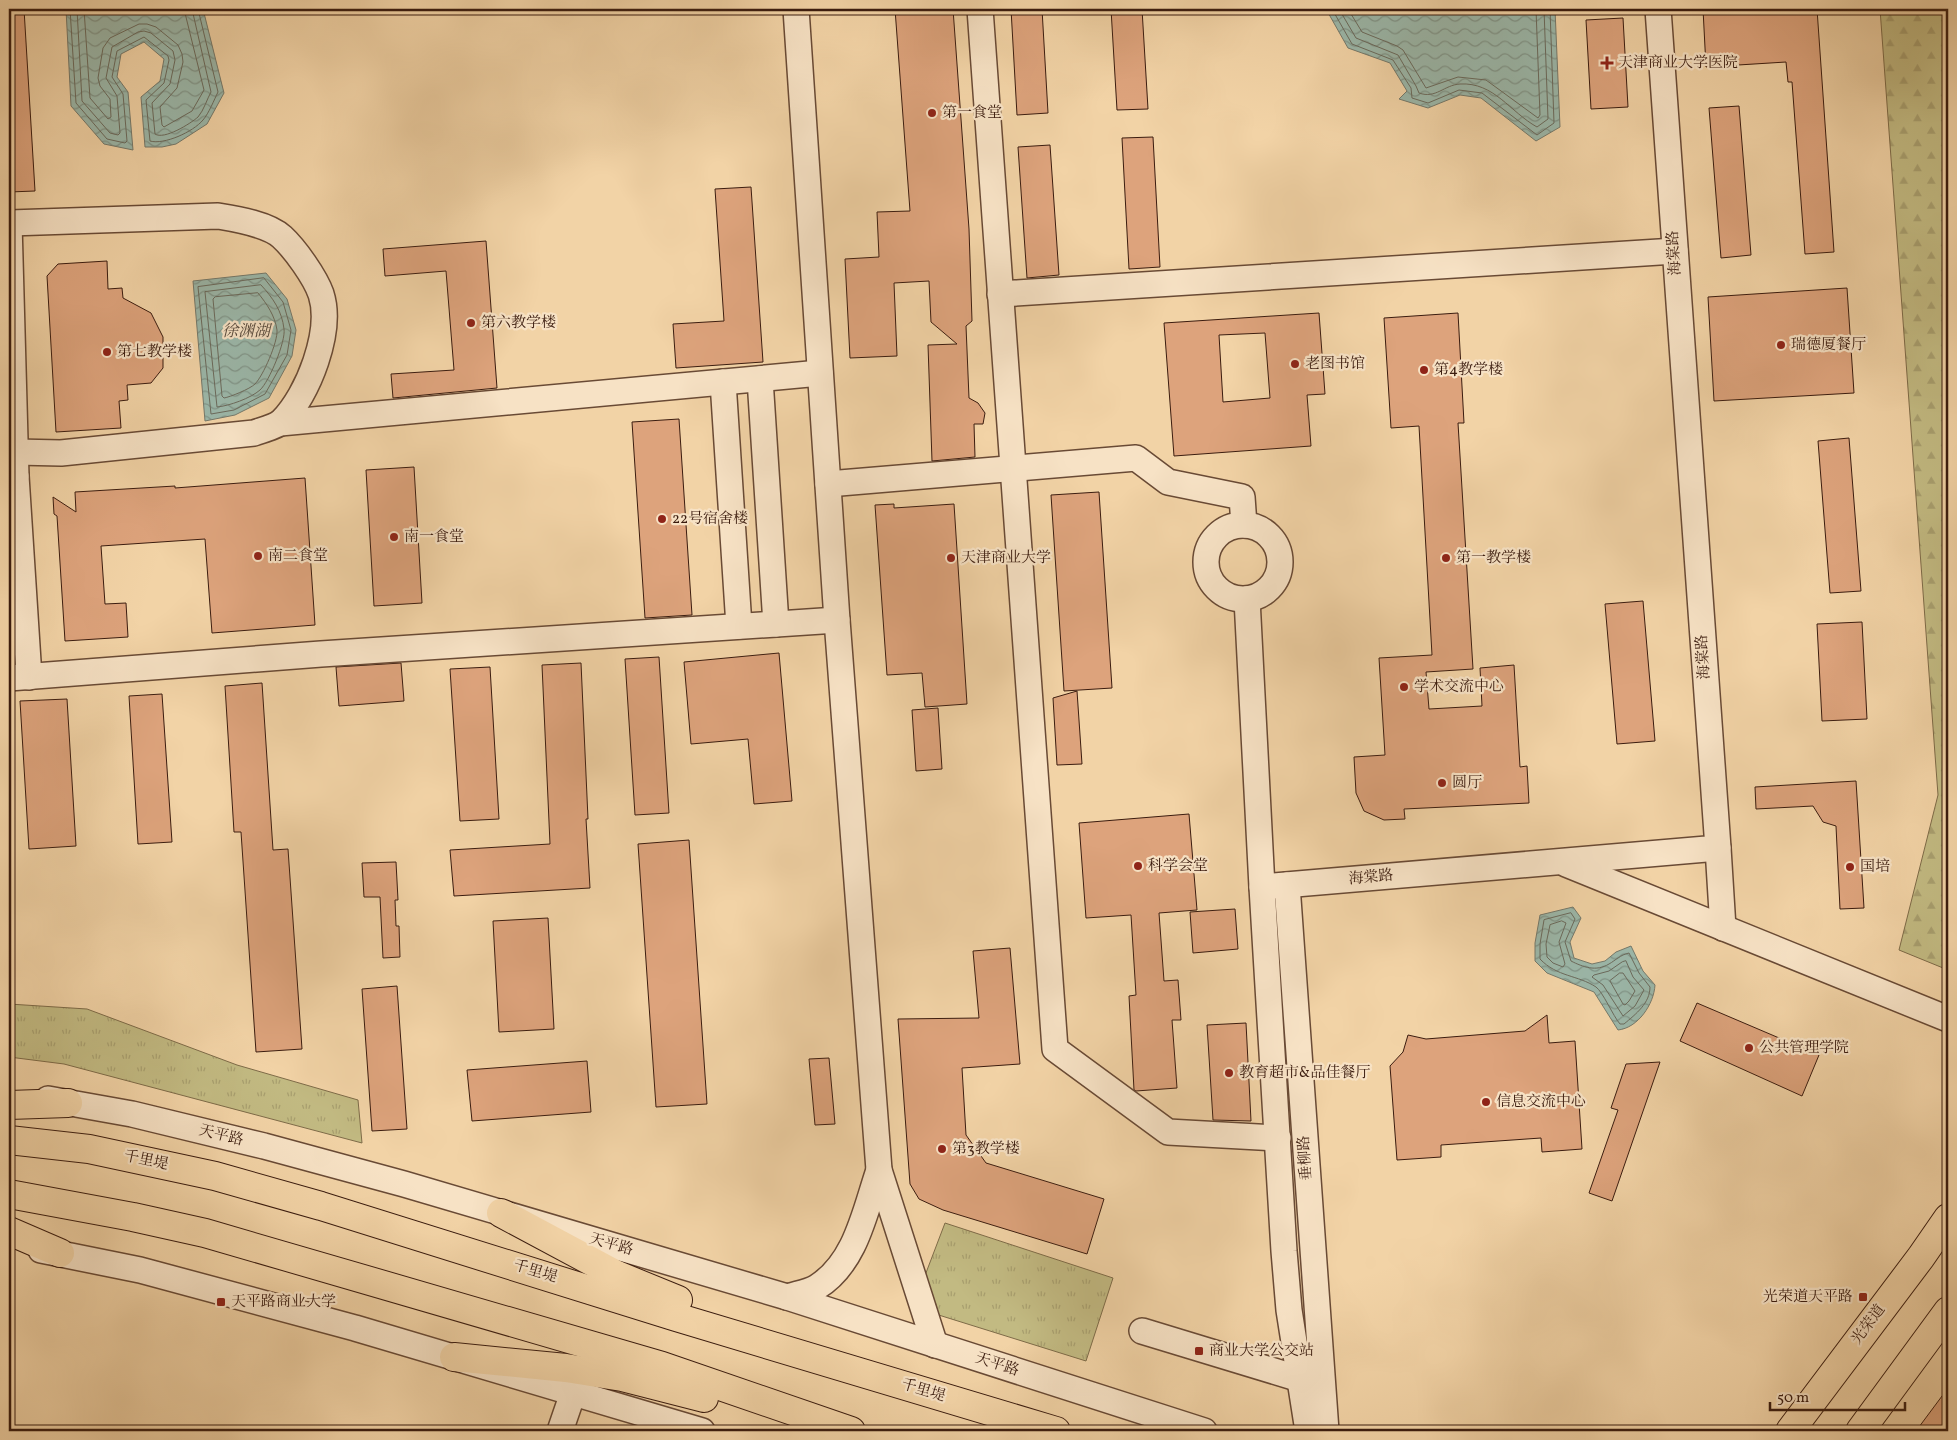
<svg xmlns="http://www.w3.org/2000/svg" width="1957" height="1440" viewBox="0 0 1957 1440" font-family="Vollkorn,'Noto Serif SC',serif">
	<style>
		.grass { fill: url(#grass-tufts); stroke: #7e6b48 }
		.forest { fill: url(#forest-firs); stroke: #7e6b48 }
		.water { fill: url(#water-waves); stroke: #75796b }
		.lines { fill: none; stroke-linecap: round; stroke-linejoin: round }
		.shore { stroke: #6b6a5c; stroke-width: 1 }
		.building { fill: #dda37c; stroke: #3b1c0f; fill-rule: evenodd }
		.minor-casing { stroke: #694a35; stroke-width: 28 }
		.major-casing { stroke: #3b1c0f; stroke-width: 30 }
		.highway-casing { stroke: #3b1c0f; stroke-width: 30 }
		.minor { stroke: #f7e2c5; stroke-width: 25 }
		.major { stroke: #f2d3a6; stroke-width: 28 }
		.highway { stroke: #f2d3a6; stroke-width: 28 }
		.poi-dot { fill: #8f2418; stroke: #f7e2c5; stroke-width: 2 }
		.labels { text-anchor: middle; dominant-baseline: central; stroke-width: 4.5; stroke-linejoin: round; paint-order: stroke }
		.poi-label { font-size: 15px; fill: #3b1c0f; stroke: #f7e2c5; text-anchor: start }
		.street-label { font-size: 15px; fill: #3b1c0f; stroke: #f7e2c5 }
		.water-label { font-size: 16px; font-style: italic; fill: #584a3d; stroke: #f7e2c5 }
	</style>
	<defs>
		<pattern id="grass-tufts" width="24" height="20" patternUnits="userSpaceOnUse" patternTransform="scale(1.25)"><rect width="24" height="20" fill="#c2ba82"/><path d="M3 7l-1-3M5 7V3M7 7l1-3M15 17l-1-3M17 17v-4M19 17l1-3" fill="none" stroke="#a89f6f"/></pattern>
		<pattern id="forest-firs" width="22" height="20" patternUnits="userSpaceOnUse" patternTransform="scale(1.25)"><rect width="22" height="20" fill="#c2ba82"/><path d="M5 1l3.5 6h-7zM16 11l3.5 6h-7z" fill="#a89f6f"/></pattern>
		<pattern id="water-waves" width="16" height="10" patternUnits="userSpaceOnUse" patternTransform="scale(1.25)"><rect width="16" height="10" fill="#9bb7a9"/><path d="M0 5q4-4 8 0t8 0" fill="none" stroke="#809488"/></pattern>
	</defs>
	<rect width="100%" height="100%" fill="#f2d3a6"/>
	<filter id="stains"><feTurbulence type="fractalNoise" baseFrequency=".004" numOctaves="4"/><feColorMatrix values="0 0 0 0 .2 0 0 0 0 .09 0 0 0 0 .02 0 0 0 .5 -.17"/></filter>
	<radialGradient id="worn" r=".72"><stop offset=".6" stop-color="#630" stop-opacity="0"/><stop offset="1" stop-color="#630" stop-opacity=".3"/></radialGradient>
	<g class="grass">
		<polygon points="9,1004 87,1009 237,1065 358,1100 362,1143 64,1064 9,1057"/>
		<polygon points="945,1223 1113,1278 1086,1361 913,1307"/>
	</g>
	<polygon class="forest" points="1880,9 1948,9 1948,970 1899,950 1938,795"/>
	<g class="water">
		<polygon points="66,9 203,9 224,93 207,124 176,144 162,147 145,147 141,97 160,81 164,59 144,42 121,54 117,77 128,92 133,150 104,144 71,106"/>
		<polygon points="1326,9 1555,9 1560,127 1536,141 1481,98 1460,95 1428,108 1399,99 1407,91 1390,63 1348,48"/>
		<polygon points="266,273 287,299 296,330 292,356 269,398 235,415 205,421 193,281"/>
		<path d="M1573,907L1581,918L1570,942L1574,958L1592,964L1605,961L1616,952L1631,946L1643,971L1655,985C1654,1004 1638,1028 1618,1030L1594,992L1547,973L1535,961V943L1540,915Z"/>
	</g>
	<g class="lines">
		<g class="shore">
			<path d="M70,9L76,103L107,139L125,143L127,141L123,94L112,77L117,51L144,37L168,56L169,60L164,83L146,100L150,141C164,145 193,132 203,120C209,113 214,100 218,92L198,9"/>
			<path d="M77,9L82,101L110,133L118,135L120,133L117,96L106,78L112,47L138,32L144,31L151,33L173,51L175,60L170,84L152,103L155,134C164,140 190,124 198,117C204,110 207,99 211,92L192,9"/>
			<polyline points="84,9 90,98 108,119 111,117 110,99 100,86 98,78 103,48 110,38 139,24 147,24 156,27 178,45 182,54 183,62 177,88 160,107 162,125 164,127 192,111 204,90 184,9"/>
			<polyline points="1332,9 1352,44 1393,60 1411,88 1412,98 1428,103 1459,90 1482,93 1537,135 1554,123 1550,9"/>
			<path d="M1339,9L1356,38L1398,55L1416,86L1419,93C1436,99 1444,85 1460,84C1494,82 1510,112 1537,127L1548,119L1544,9"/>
			<polyline points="1348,9 1362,32 1397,46 1403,50 1426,88 1458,77 1486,80 1538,118 1540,115 1536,9"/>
			<polygon points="264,278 283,302 291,330 287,355 265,394 234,410 211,414 198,287"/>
			<path d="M261,285C273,298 282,311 284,329C286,341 269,382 260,390C251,398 229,406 217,407L205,292Z"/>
			<path d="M258,293C267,304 275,316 277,330C278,342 263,376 255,384C250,389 230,397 224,398L222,396L213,299L215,297Z"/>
			<path d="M1571,913L1575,919L1565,942L1571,961C1583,967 1596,972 1609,964C1616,960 1620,955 1629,953L1639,973L1650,987C1650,1003 1636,1014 1624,1024H1620C1613,1016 1603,992 1596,987C1578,975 1557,977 1540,959V944L1544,920Z"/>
			<polygon points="1562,921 1566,923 1559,942 1565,964 1563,967 1553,963 1547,957 1546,944 1550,925"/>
			<polygon points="1626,961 1633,977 1644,990 1635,1006 1623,1016 1603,985 1592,977 1594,975 1609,971 1622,962"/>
			<polygon points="1620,973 1623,973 1635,991 1629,1001 1625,1005 1623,1004 1610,981"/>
		</g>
	</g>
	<g class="building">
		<polygon points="9,9 24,9 35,191 9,192"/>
		<polygon points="895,9 953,9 969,229 972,321 966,326 969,398 978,403 985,413 983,424 974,424 975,457 932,461 928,345 957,344 931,322 929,281 894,283 897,356 850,358 845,259 879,257 877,212 910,211"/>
		<polygon points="1011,9 1042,9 1048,113 1017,115"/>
		<polygon points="1111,9 1142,9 1148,109 1117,110"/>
		<polygon points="1703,9 1817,9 1834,252 1805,254 1792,82 1788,82 1786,62 1706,67"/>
		<polygon points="1623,18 1628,107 1591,109 1586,20"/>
		<polygon points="1739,106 1751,255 1721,258 1709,108"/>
		<polygon points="1153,137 1160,267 1129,269 1122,138"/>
		<polygon points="1050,145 1059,275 1027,278 1018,147"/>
		<polygon points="751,187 763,362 676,368 673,324 724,321 715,189"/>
		<polygon points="486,241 497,388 393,398 391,374 454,370 446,271 385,276 383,249"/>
		<polygon points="107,261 108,289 122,288 123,298 151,313 163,337 163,368 151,383 127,385 128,400 119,401 121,428 56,432 47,276 58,264"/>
		<polygon points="1847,288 1854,393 1714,401 1708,297"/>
		<path d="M1319,313L1325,394L1307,395L1311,446L1174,456L1164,323ZM1265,333L1270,398L1223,402L1219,335Z"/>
		<polygon points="1458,313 1464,423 1458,423 1473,669 1426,672 1429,709 1482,706 1480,668 1514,665 1520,767 1527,766 1529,803 1404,809 1405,819 1384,820 1364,811 1356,793 1354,757 1385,755 1379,658 1432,655 1419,426 1391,428 1384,318"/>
		<polygon points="679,419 692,615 645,618 632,422"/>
		<polygon points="1849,438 1861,591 1830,593 1818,441"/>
		<polygon points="414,467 422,603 374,606 366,470"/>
		<polygon points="305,478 315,625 212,633 205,539 101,546 105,604 126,603 128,637 65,641 57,516 54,514 53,497 76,512 75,492 175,486 175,488"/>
		<polygon points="1099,492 1112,688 1064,691 1051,495"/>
		<polygon points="894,504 894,508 954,504 967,704 925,707 922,673 887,675 875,505"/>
		<polygon points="1643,601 1655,741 1617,744 1605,604"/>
		<polygon points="1862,622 1867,719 1822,721 1817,624"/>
		<polygon points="779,653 792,801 754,804 748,739 691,744 684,662"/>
		<polygon points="659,657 669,813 635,815 625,659"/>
		<polygon points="401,663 404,701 339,706 336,667"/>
		<polygon points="581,663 588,819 586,819 590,888 454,896 450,850 550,844 542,665"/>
		<polygon points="490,667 499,819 460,821 450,669"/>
		<polygon points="262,683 273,850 288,849 302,1049 256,1052 241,832 234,832 225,686"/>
		<polygon points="1077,691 1082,764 1057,765 1053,698"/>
		<polygon points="162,694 172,842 138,844 129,696"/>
		<polygon points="67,699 76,846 29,849 20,701"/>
		<polygon points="938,708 942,769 916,771 912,710"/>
		<polygon points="1856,781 1864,908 1840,909 1836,826 1823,822 1813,806 1756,809 1755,787"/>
		<polygon points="1189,814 1197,910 1159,913 1164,981 1178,980 1181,1020 1172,1020 1177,1088 1136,1091 1134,1090 1129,996 1136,995 1131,915 1086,918 1079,823"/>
		<polygon points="689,840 707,1104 656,1107 638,844"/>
		<polygon points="396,862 398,900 395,900 396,926 399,926 400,957 383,958 380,897 364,897 362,863"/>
		<polygon points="1235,909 1238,949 1193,953 1190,912"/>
		<polygon points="548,918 554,1029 499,1032 493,921"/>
		<polygon points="1010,948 1020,1064 962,1068 966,1135 986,1163 1104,1199 1087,1254 943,1210 919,1199 910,1184 898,1019 979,1018 973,951"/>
		<polygon points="397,986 407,1129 372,1131 362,989"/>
		<polygon points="1697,1003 1819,1055 1802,1096 1680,1041"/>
		<polygon points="1547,1015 1549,1043 1575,1041 1582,1149 1542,1152 1541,1138 1441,1145 1441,1157 1397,1160 1390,1066 1403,1052 1408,1035 1426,1039 1525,1031"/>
		<polygon points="1246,1023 1251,1121 1213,1120 1207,1025"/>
		<polygon points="829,1058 835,1124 815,1125 809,1059"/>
		<polygon points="587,1061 591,1112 472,1121 467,1070"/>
		<polygon points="1660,1062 1612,1201 1589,1193 1618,1110 1611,1108 1626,1064"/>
		<polygon points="1948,1388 1948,1431 1916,1431"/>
	</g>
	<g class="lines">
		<g class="minor-casing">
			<g id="minor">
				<polyline points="796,9 837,620 879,1170 935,1345"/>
				<polyline points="980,9 1055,1049 1168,1132 1278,1138"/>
				<polyline points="9,223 16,476"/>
				<path d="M10,223L218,216C236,219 268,224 282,237C295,249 315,277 321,294C333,331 308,395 282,421C276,427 262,430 254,433L61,453L16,452"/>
				<polyline points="1000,294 1675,251"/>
				<polyline points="760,379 776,624"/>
				<polyline points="723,382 739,626"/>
				<polyline points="280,423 820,373"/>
				<polyline points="9,477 16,476 29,677"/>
				<polyline points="828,484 1136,458 1168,482 1242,497 1244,525"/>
				<circle cx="1243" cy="562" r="37"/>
				<polyline points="1247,599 1262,887 1284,1251 1289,1310 1308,1431"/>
				<polyline points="9,678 321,654 837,620"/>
				<polyline points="1718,848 1723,928"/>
				<polyline points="1566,864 1948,1019"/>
				<polyline points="1287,885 1326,1431"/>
				<polyline points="1262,887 1718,848 1658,9"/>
				<polyline points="48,1099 132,1114 264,1146 404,1184 787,1297 1204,1431"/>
				<polyline points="41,1250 140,1270 355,1328 702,1431"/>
				<path d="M787,1297C796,1294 809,1292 817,1287C856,1263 865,1211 879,1170"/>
				<polyline points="1142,1331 1300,1379 1308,1382 1313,1386"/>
				<polyline points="560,1431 573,1393"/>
			</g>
		</g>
		<g class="major-casing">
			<g id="major">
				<polyline points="1790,1431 1921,1257 1948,1218"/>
				<polyline points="1860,1431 1948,1311"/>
			</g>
		</g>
		<g class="highway-casing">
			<g id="highway">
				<polyline points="9,1105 68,1103"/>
				<polyline points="9,1140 89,1149 215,1176 321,1206 676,1317 1056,1431"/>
				<polyline points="9,1194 133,1217 205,1233 662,1366 851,1431"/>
				<polyline points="501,1213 617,1275 678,1300"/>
				<polyline points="9,1231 60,1253"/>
				<polyline points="454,1357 566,1368 622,1377 704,1398"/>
			</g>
		</g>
		<use href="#minor" class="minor"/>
		<use href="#major" class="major"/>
		<use href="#highway" class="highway"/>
	</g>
	<g class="poi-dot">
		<path d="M1604.5 55.5h5v5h5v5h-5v5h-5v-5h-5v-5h5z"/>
		<circle cx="932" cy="113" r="5"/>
		<circle cx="471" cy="323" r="5"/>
		<circle cx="1781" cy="345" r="5"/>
		<circle cx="107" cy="352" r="5"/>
		<circle cx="1295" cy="364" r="5"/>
		<circle cx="1424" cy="370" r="5"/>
		<circle cx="662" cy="519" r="5"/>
		<circle cx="394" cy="537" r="5"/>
		<circle cx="258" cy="556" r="5"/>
		<circle cx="951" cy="558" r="5"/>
		<circle cx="1446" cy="558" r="5"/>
		<circle cx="1404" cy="687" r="5"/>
		<circle cx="1442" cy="783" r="5"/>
		<circle cx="1138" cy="866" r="5"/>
		<circle cx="1850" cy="867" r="5"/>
		<circle cx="1749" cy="1048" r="5"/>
		<circle cx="1229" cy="1073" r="5"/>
		<circle cx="1486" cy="1102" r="5"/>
		<circle cx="942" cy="1149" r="5"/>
		<rect x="1858" y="1292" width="10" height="10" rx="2.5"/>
		<rect x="216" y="1297" width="10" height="10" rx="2.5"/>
		<rect x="1194" y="1346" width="10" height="10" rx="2.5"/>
	</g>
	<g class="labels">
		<g class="poi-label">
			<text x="1618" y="63">天津商业大学医院</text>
			<text x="942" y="113">第一食堂</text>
			<text x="481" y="323">第六教学楼</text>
			<text x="1791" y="345">瑞德厦餐厅</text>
			<text x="117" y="352">第七教学楼</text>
			<text x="1305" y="364">老图书馆</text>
			<text x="1434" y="370">第4教学楼</text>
			<text x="672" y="519">22号宿舍楼</text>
			<text x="404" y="537">南一食堂</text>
			<text x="268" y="556">南二食堂</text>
			<text x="961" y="558">天津商业大学</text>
			<text x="1456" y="558">第一教学楼</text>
			<text x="1414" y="687">学术交流中心</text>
			<text x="1452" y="783">圆厅</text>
			<text x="1148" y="866">科学会堂</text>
			<text x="1860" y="867">国培</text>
			<text x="1759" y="1048">公共管理学院</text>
			<text x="1239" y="1073">教育超市&amp;品佳餐厅</text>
			<text x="1496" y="1102">信息交流中心</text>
			<text x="952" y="1149">第3教学楼</text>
			<text x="1853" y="1297" text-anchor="end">光荣道天平路</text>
			<text x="231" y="1302">天平路商业大学</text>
			<text x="1209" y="1351">商业大学公交站</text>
		</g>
		<g class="street-label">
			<text transform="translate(1675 253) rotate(-94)">海棠路</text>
			<text transform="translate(1704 657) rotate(-94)">海棠路</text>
			<text transform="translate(1371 878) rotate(-5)">海棠路</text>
			<text transform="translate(221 1136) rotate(14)">天平路</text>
			<text transform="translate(1306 1158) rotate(-94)">垂柳路</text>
			<text transform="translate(146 1161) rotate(12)">千里堤</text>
			<text transform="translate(611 1245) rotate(16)">天平路</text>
			<text transform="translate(535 1272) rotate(17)">千里堤</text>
			<text transform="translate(1869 1325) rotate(-53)">光荣道</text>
			<text transform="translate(997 1365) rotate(18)">天平路</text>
			<text transform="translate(923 1391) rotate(17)">千里堤</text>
		</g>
		<g class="water-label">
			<text x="246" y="332">徐渊湖</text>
		</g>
	</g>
	<rect width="1957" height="1440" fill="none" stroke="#f2d3a6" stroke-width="30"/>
	<rect x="10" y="10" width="1937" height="1420" fill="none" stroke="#3b1c0f" stroke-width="2.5"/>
	<rect x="15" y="15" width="1927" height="1410" fill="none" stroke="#3b1c0f"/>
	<path d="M1770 1402v8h135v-8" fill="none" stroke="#3b1c0f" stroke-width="2.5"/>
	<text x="1777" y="1402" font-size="15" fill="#3b1c0f" stroke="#f7e2c5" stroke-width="4" paint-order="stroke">50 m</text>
	<rect width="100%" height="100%" filter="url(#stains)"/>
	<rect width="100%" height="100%" fill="url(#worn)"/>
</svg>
